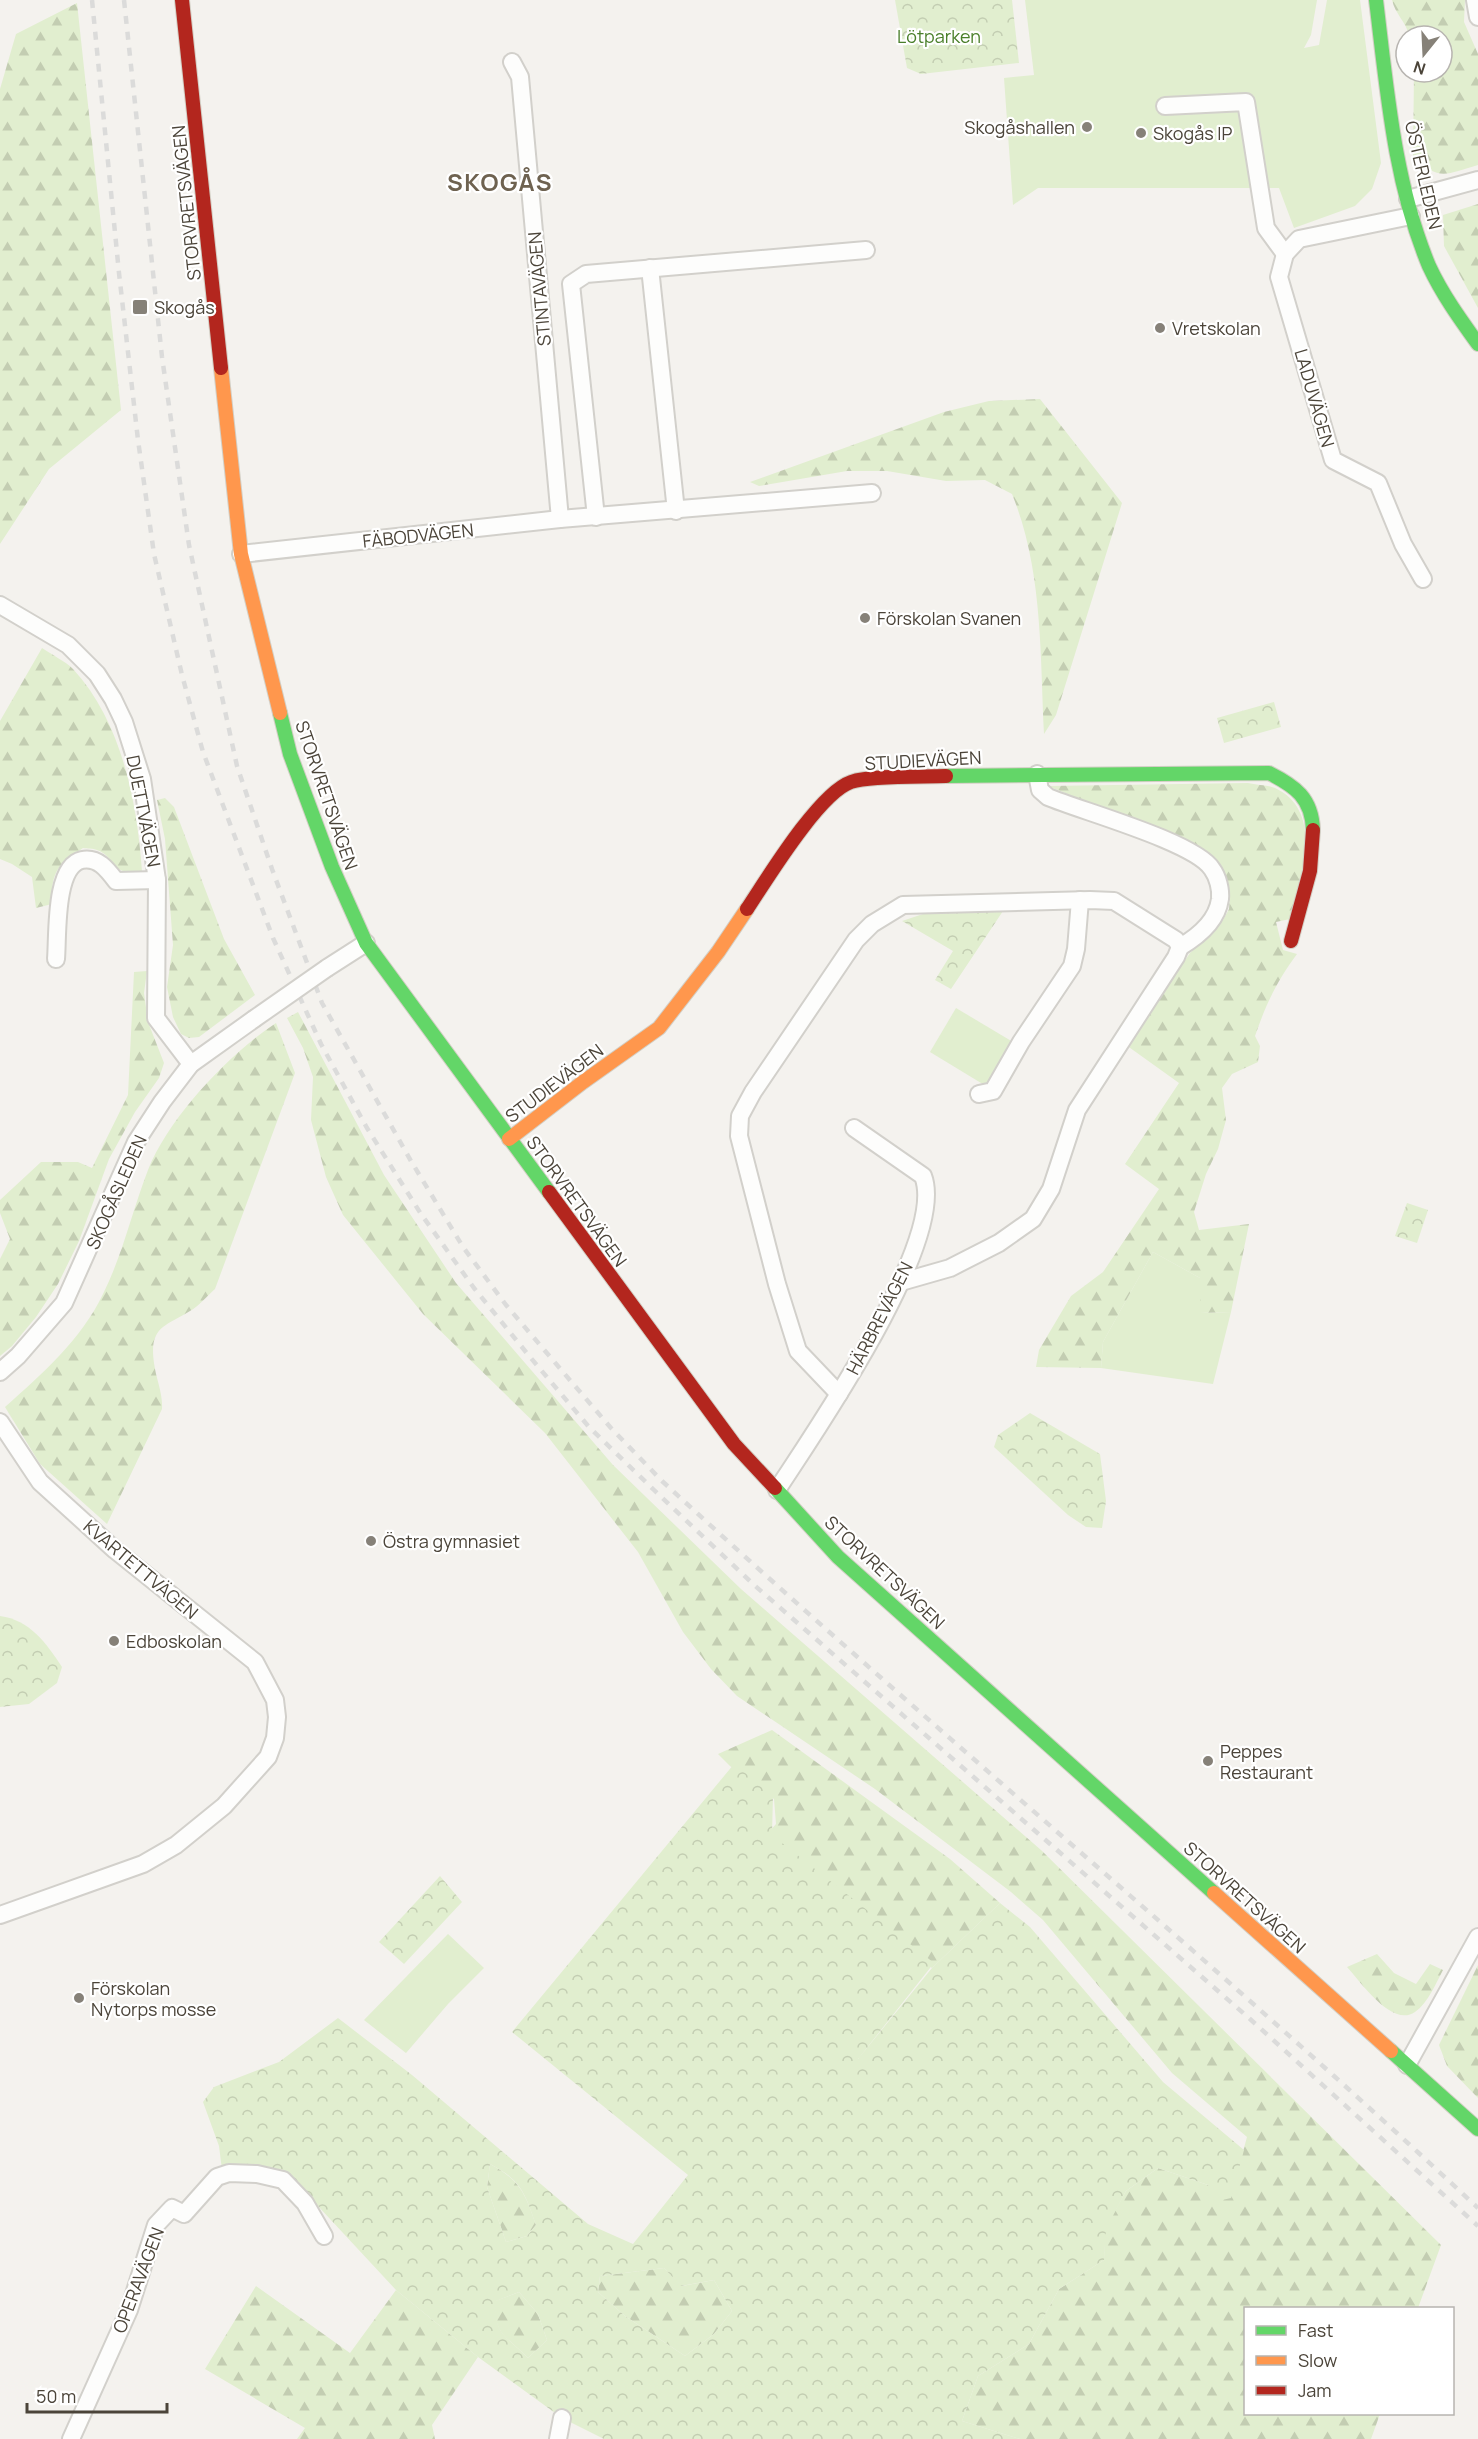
<svg xmlns="http://www.w3.org/2000/svg" width="1478" height="2439" viewBox="0 0 1478 2439" font-family="Manrope,sans-serif">
	<style>
		.grass { fill: #e1eecf }
		.forest { fill: url(#forest-firs) }
		.park { fill: url(#park-crowns); fill-rule: evenodd }
		.lines { fill: none; stroke-linecap: round; stroke-linejoin: round }
		.street-casing { stroke: #d2d0cb; stroke-width: 20 }
		.fast-casing { stroke: #d3cfc5; stroke-width: 16 }
		.slow-casing { stroke: #d3cfc5; stroke-width: 16 }
		.jam-casing { stroke: #d3cfc5; stroke-width: 16 }
		.street { stroke: #fdfdfc; stroke-width: 16 }
		.fast { stroke: #63d668; stroke-width: 14 }
		.slow { stroke: #ff974d; stroke-width: 14 }
		.jam { stroke: #b3261e; stroke-width: 14 }
		.rail { stroke: #dbdbda; stroke-width: 4.5; stroke-dasharray: 8 8; stroke-linecap: butt }
		.street-bridge-casing { stroke: #d2d0cb; stroke-width: 20; stroke-linecap: butt }
		.street-bridge { stroke: #fdfdfc; stroke-width: 16 }
		.poi-dot { fill: #868178; stroke: #fff; stroke-width: 2 }
		.labels { text-anchor: middle; dominant-baseline: central; stroke-width: 4.5; stroke-linejoin: round; paint-order: stroke }
		.park-label { font-size: 18px; fill: #4a7f2a; stroke: #fff }
		.poi-label { font-size: 18px; fill: #4b4439; stroke: #fff; text-anchor: start }
		.street-label { font-size: 18px; fill: #4b4439; stroke: #fff }
		.district-label { font-size: 24px; font-weight: bold; letter-spacing: 1.5px; fill: #6e6250; stroke: #fff }
	</style>
	<defs>
		<pattern id="forest-firs" width="22" height="20" patternUnits="userSpaceOnUse" patternTransform="scale(1.5)"><rect width="22" height="20" fill="#e1eecf"/><path d="M5 1l3.5 6h-7zM16 11l3.5 6h-7z" fill="#c3cdb2"/></pattern>
		<pattern id="park-crowns" width="20" height="18" patternUnits="userSpaceOnUse" patternTransform="scale(1.5)"><rect width="20" height="18" fill="#e1eecf"/><path d="M2 6a3 3 0 1 1 6 0M12 15a3 3 0 1 1 6 0" fill="none" stroke="#c3cdb2"/></pattern>
	</defs>
	<rect width="100%" height="100%" fill="#f4f2ee"/>
	<g class="grass">
		<polygon points="1025,0 1317,0 1311,35 1304,48 1319,45 1327,0 1360,0 1381,163 1372,189 1355,206 1294,228 1279,188 1038,188 1013,205 1004,78 1034,75"/>
		<polygon points="956,1008 1013,1042 986,1086 930,1052"/>
		<polygon points="1153,1252 1200,1278 1200,1313 1231,1312 1213,1384 1101,1368 1103,1342"/>
		<polygon points="448,1934 484,1968 448,2004 406,2053 364,2020"/>
	</g>
	<g class="forest">
		<path d="M1392,0H1465L1464,22L1478,54V165C1446,174 1439,182 1413,156L1414,72H1442V36H1409C1407,23 1395,14 1392,0Z"/>
		<polygon points="77,3 121,410 49,469 0,544 0,89 16,34"/>
		<polygon points="1478,204 1478,308 1444,246 1443,215"/>
		<path d="M1040,399L1122,503L1056,715L1044,734C1040,654 1043,570 1012,494L985,480L946,481L887,471H847L759,486L750,482L944,412L989,401Z"/>
		<path d="M42,648C52,655 65,661 73,669C122,722 137,802 142,871C109,877 117,857 97,850C93,848 87,849 83,848C57,865 51,872 52,904L36,908L32,877L12,864L0,859V721Z"/>
		<path d="M1248,783C1256,785 1268,785 1275,788C1326,812 1300,879 1290,919L1276,922L1283,950L1297,954C1277,981 1266,1004 1255,1036L1260,1046L1258,1062L1232,1074L1222,1088L1226,1120L1218,1149L1206,1174L1194,1212L1199,1230L1249,1224L1231,1312L1200,1313V1278L1153,1252L1103,1342L1101,1368L1036,1367L1039,1350L1071,1296L1103,1272L1159,1189L1125,1164L1179,1083L1126,1045L1190,953L1223,920L1229,909L1230,896L1227,882L1223,869L1205,850L1169,832L1119,815L1048,786Z"/>
		<polygon points="165,798 174,807 224,939 255,995 199,1037 189,1038 181,1034 173,1017 167,987 173,945 165,839 157,800"/>
		<polygon points="147,971 144,993 148,1022 164,1063 159,1078 135,1112 109,1159 79,1241 58,1284 36,1317 12,1346 0,1356 0,1259 10,1239 0,1213 0,1200 41,1162 78,1162 92,1168 128,1095 134,972"/>
		<polygon points="298,1012 384,1175 456,1283 613,1465 741,1589 1041,1850 1441,2245 1418,2308 1246,2308 1246,2414 1380,2414 1371,2439 1020,2439 962,2421 978,2376 1029,2344 1059,2289 1104,2260 1105,2229 1126,2191 1158,2168 1208,2185 1230,2198 1247,2137 1172,2073 1043,1920 1011,1892 875,1789 737,1696 711,1669 683,1632 638,1552 545,1433 423,1314 343,1215 326,1177 311,1120 313,1077 303,1048 287,1018"/>
		<path d="M276,1023L295,1073L215,1289C207,1296 199,1306 190,1311C164,1327 149,1327 154,1363C156,1379 163,1393 162,1409L107,1524L40,1464L5,1407C43,1373 81,1340 103,1294C123,1254 132,1211 148,1170C169,1117 229,1054 276,1023Z"/>
		<polygon points="772,1730 950,1859 1000,1903 932,1968 767,1834 776,1824 774,1799 730,1766 718,1754"/>
		<path d="M1377,1954L1394,1973L1416,1984L1430,1964L1443,1970C1436,1983 1428,2003 1415,2012C1392,2028 1361,1982 1347,1967Z"/>
		<polygon points="1478,1965 1478,2098 1447,2066 1439,2045"/>
		<path d="M490,2164C520,2180 525,2193 536,2225L527,2236L506,2242L487,2187Z"/>
		<polygon points="664,2268 682,2286 714,2280 732,2311 714,2334 685,2356 625,2316 598,2292 600,2276"/>
		<polygon points="256,2286 350,2353 396,2290 478,2357 432,2425 435,2439 297,2439 305,2428 205,2369"/>
		<path d="M519,2292L538,2314L547,2340L528,2358C506,2335 494,2336 495,2301Z"/>
	</g>
	<g class="park">
		<polygon points="895,0 1012,0 1019,63 921,74 907,68"/>
		<polygon points="1274,702 1281,727 1224,743 1217,718"/>
		<polygon points="1003,911 951,989 935,980 953,951 902,921 929,912"/>
		<polygon points="1407,1203 1428,1210 1417,1243 1395,1236"/>
		<polygon points="1030,1413 1100,1454 1106,1501 1102,1528 1086,1527 1068,1515 994,1447 998,1435"/>
		<path d="M0,1616C30,1620 46,1643 62,1667L57,1683L29,1704L0,1707Z"/>
		<path d="M734,1764L773,1795L772,1835L934,1963L858,2059L932,1968L1000,1903L1030,1927L1163,2082L1244,2150L1231,2198L1218,2201L1208,2185L1158,2168L1126,2191L1106,2229L1104,2260L1059,2289L1029,2344L978,2376L962,2421L1020,2439H604L562,2418L478,2357L396,2290L291,2177L222,2170L219,2146L203,2102L214,2087L279,2062L338,2018L412,2075L588,2224L633,2244L688,2175L512,2032ZM490,2164C521,2180 525,2193 536,2225L527,2236L506,2242L487,2187ZM664,2268L681,2286L714,2280L732,2311L714,2334L685,2356L625,2316L598,2292L600,2276ZM519,2292L538,2314L547,2340L528,2358C506,2335 494,2336 496,2301Z"/>
		<polygon points="440,1876 462,1902 404,1964 379,1942"/>
	</g>
	<g class="lines">
		<g class="street-casing">
			<g id="street">
				<polyline points="1475,0 1478,17"/>
				<polyline points="512,62 520,77 560,519"/>
				<polyline points="1165,106 1246,102 1266,228 1285,254 1299,239 1411,216"/>
				<polyline points="1408,199 1478,180"/>
				<polyline points="1285,254 1279,277 1333,460 1378,483 1403,544 1423,579"/>
				<polyline points="650,268 676,511"/>
				<polyline points="596,517 571,284 586,274 866,250"/>
				<polyline points="241,554 560,519 872,493"/>
				<polyline points="0,605 68,645 97,674 113,699 124,722 142,779 157,880 156,1018 191,1064"/>
				<path d="M1037,774L1040,790L1048,797C1081,811 1195,842 1212,869C1218,877 1221,890 1220,899C1217,921 1199,936 1180,947"/>
				<path d="M56,959C58,936 54,866 82,860C98,857 107,869 116,881L157,880"/>
				<polyline points="327,968 366,943"/>
				<polyline points="979,1094 993,1091 1021,1042 1072,966 1076,949 1080,900"/>
				<polyline points="0,1372 18,1356 64,1303 136,1142 162,1102 191,1064 254,1019"/>
				<polyline points="839,1394 798,1351 777,1284 739,1136 740,1116 753,1092 856,940 872,924 903,905 1090,900 1114,901 1176,940 1180,947 1176,957 1077,1110 1051,1189 1033,1219 999,1243 950,1268 901,1282"/>
				<polyline points="0,1422 40,1482 115,1550 255,1662 275,1700 277,1717 275,1738 268,1757 224,1806 176,1845 143,1864 0,1915"/>
				<path d="M777,1490C814,1433 948,1240 923,1176L854,1128"/>
				<polyline points="1407,2065 1478,1937"/>
				<polyline points="71,2439 129,2310 156,2225 172,2208 184,2214 217,2177 229,2173 257,2174 283,2180 305,2203 324,2236"/>
				<polyline points="558,2439 562,2418"/>
			</g>
		</g>
		<g class="fast-casing">
			<g id="fast">
				<path d="M1376,0C1387,90 1394,182 1429,266C1442,294 1460,319 1478,344"/>
				<polyline points="280,713 290,754 332,867 366,943 549,1192"/>
				<path d="M946,776L1269,773C1295,786 1312,798 1313,830"/>
				<polyline points="775,1488 838,1557 1214,1893"/>
				<polyline points="1391,2051 1478,2129"/>
			</g>
		</g>
		<g class="slow-casing">
			<g id="slow">
				<polyline points="221,368 241,554 280,713"/>
				<polyline points="509,1139 583,1082 659,1028 718,952 747,909"/>
				<polyline points="1214,1893 1391,2051"/>
			</g>
		</g>
		<g class="jam-casing">
			<g id="jam">
				<polyline points="182,0 221,368"/>
				<path d="M747,909C767,879 819,793 851,782C871,775 923,777 946,776"/>
				<polyline points="1291,941 1310,871 1313,830"/>
				<polyline points="549,1192 734,1444 775,1488"/>
			</g>
		</g>
		<use href="#street" class="street"/>
		<use href="#fast" class="fast"/>
		<use href="#slow" class="slow"/>
		<use href="#jam" class="jam"/>
		<g class="rail">
			<polyline points="92,0 119,273 138,440 154,554 182,675 203,752 273,938 321,1044 367,1128 421,1214 474,1288 530,1357 589,1427 654,1490 753,1584 1250,2019 1478,2226"/>
			<path d="M124,0L162,357L189,545L237,766L272,869L322,1003L411,1161L463,1247L506,1305L563,1372L611,1428L662,1481C930,1728 1212,1959 1478,2208"/>
		</g>
		<g class="street-bridge-casing">
			<polyline id="street-bridge" points="254,1019 327,968"/>
		</g>
		<use href="#street-bridge" class="street-bridge"/>
	</g>
	<g class="poi-dot">
		<circle cx="1087" cy="127" r="6"/>
		<circle cx="1141" cy="133" r="6"/>
		<rect x="132" y="299" width="16" height="16" rx="3"/>
		<circle cx="1160" cy="328" r="6"/>
		<circle cx="865" cy="618" r="6"/>
		<circle cx="371" cy="1541" r="6"/>
		<circle cx="114" cy="1641" r="6"/>
		<circle cx="1208" cy="1761" r="6"/>
		<circle cx="79" cy="1998" r="6"/>
	</g>
	<g class="labels">
		<g class="park-label">
			<text x="939" y="36">Lötparken</text>
		</g>
		<g class="poi-label">
			<text x="1075" y="127" text-anchor="end">Skogåshallen</text>
			<text x="1153" y="133">Skogås IP</text>
			<text x="154" y="307">Skogås</text>
			<text x="1172" y="328">Vretskolan</text>
			<text x="877" y="618">Förskolan Svanen</text>
			<text x="383" y="1541">Östra gymnasiet</text>
			<text x="126" y="1641">Edboskolan</text>
			<text x="1220" y="1751">Peppes<tspan x="1220" dy="21">Restaurant</tspan></text>
			<text x="91" y="1988">Förskolan<tspan x="91" dy="21">Nytorps mosse</tspan></text>
		</g>
		<g class="street-label">
			<text transform="translate(1424 175) rotate(77)">ÖSTERLEDEN</text>
			<text transform="translate(186 203) rotate(-96)">STORVRETSVÄGEN</text>
			<text transform="translate(539 289) rotate(-95)">STINTAVÄGEN</text>
			<text transform="translate(1315 398) rotate(74)">LADUVÄGEN</text>
			<text transform="translate(418 535) rotate(-6)">FÄBODVÄGEN</text>
			<text transform="translate(923 760) rotate(-3)">STUDIEVÄGEN</text>
			<text transform="translate(327 795) rotate(71)">STORVRETSVÄGEN</text>
			<text transform="translate(144 811) rotate(79)">DUETTVÄGEN</text>
			<text transform="translate(554 1083) rotate(-37)">STUDIEVÄGEN</text>
			<text transform="translate(116 1192) rotate(-66)">SKOGÅSLEDEN</text>
			<text transform="translate(577 1201) rotate(54)">STORVRETSVÄGEN</text>
			<text transform="translate(879 1318) rotate(-63)">HÄRBREVÄGEN</text>
			<text transform="translate(141 1569) rotate(40)">KVARTETTVÄGEN</text>
			<text transform="translate(885 1572) rotate(43)">STORVRETSVÄGEN</text>
			<text transform="translate(1245 1897) rotate(42)">STORVRETSVÄGEN</text>
			<text transform="translate(138 2280) rotate(-69)">OPERAVÄGEN</text>
		</g>
		<g class="district-label">
			<text x="500" y="181">SKOGÅS</text>
		</g>
	</g>
	<rect x="1244" y="2307" width="210" height="108" fill="#ffffff" stroke="#b7b4b0" stroke-width="1.5"/>
	<rect x="1256" y="2326" width="30" height="9" fill="#63d668" stroke="#b7b4b0" stroke-width="1.5"/>
	<text x="1298" y="2337" font-size="18" fill="#4b4439">Fast</text>
	<rect x="1256" y="2356" width="30" height="9" fill="#ff974d" stroke="#b7b4b0" stroke-width="1.5"/>
	<text x="1298" y="2367" font-size="18" fill="#4b4439">Slow</text>
	<rect x="1256" y="2386" width="30" height="9" fill="#b3261e" stroke="#b7b4b0" stroke-width="1.5"/>
	<text x="1298" y="2397" font-size="18" fill="#4b4439">Jam</text>
	<g transform="translate(1424 54) rotate(198)"><circle r="28" fill="#ffffff" stroke="#b7b4b0" stroke-width="1.5"/>
	<path d="M0-4.5L10 22L0 15L-10 22Z" fill="#868178"/>
	<text y="-9" font-size="16" font-weight="bold" text-anchor="middle" fill="#4b4439">N</text>
	</g>
	<path d="M27 2403v9h140v-9" fill="none" stroke="#4b4439" stroke-width="3"/>
	<text x="36" y="2403" font-size="18" fill="#4b4439" stroke="#ffffff" stroke-width="4.5" paint-order="stroke">50 m</text>
</svg>
